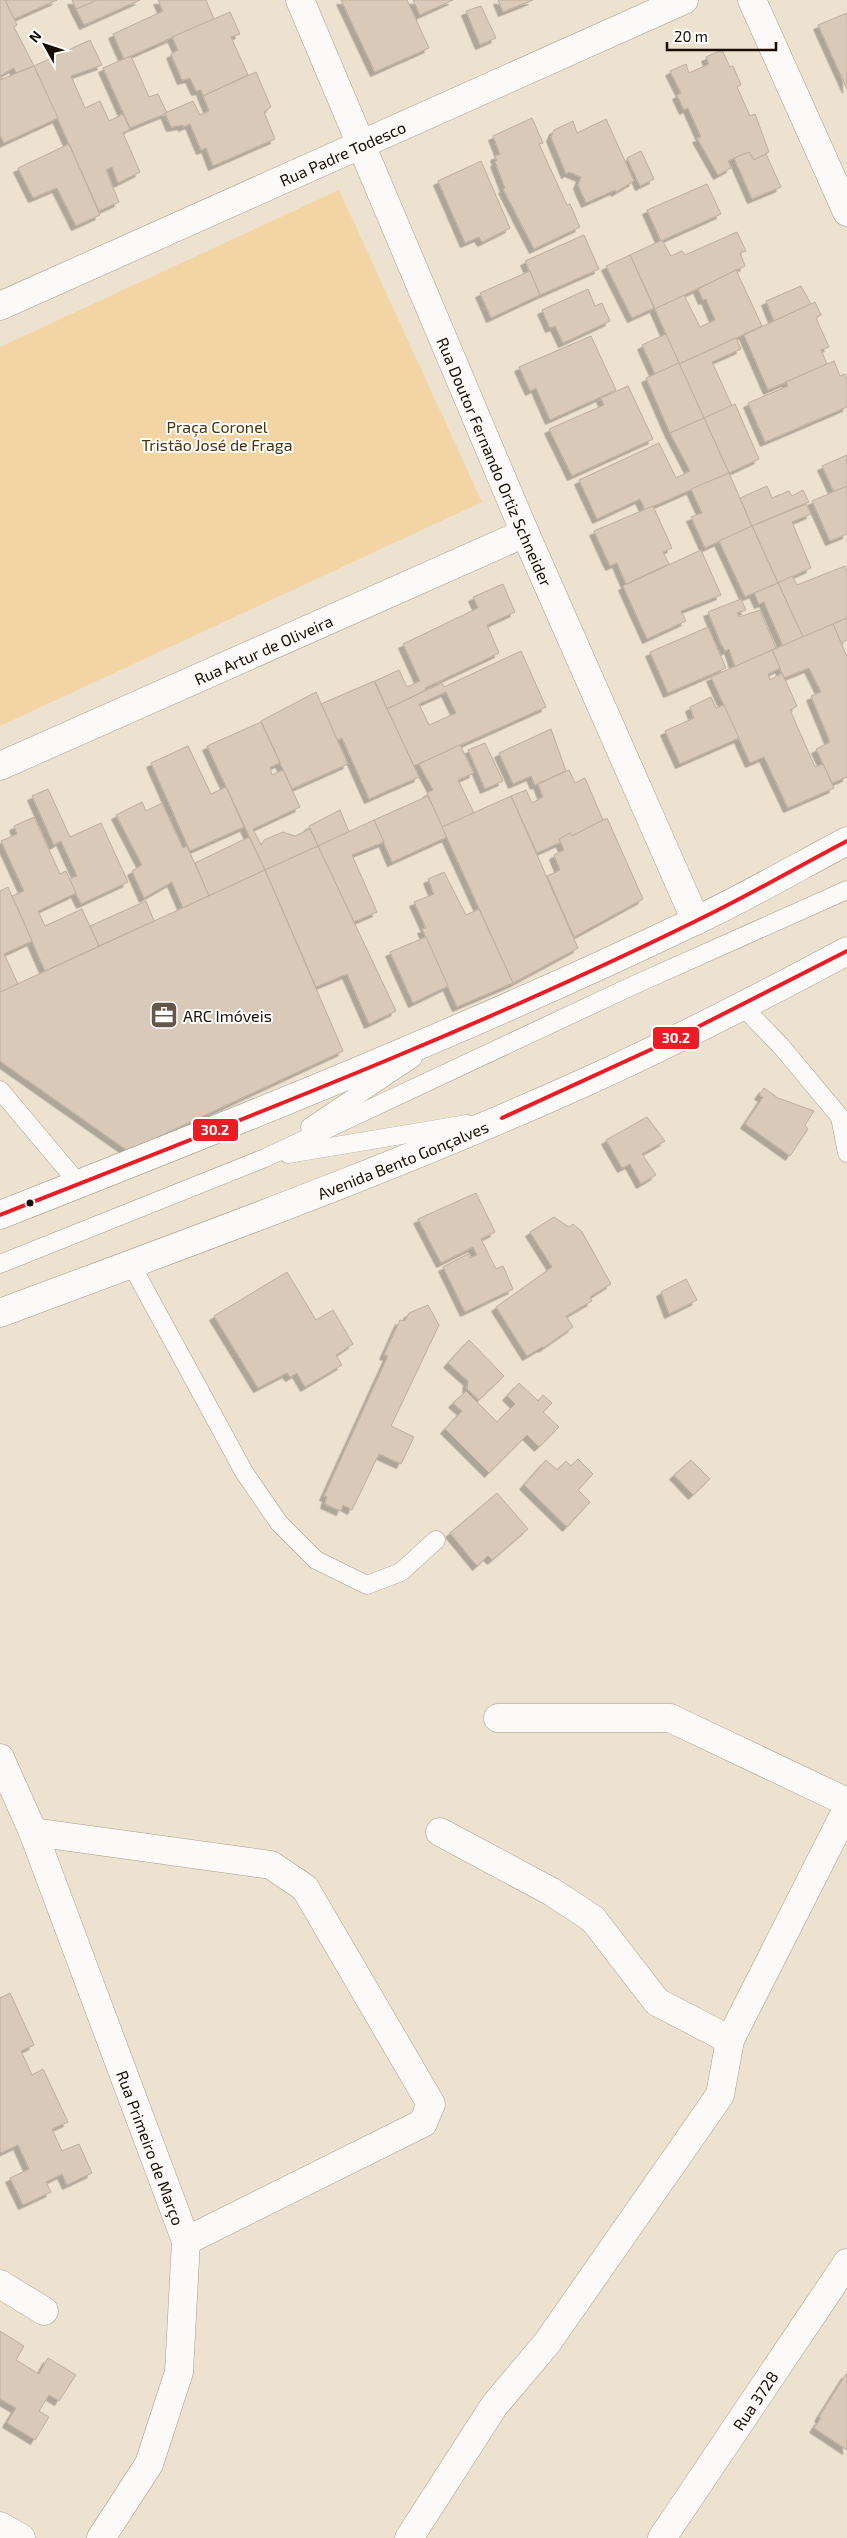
<svg xmlns="http://www.w3.org/2000/svg" width="847" height="2538" viewBox="0 0 847 2538" font-family="'Exo 2',sans-serif">
	<style>
		.green { fill: #f3d5a5 }
		.building { fill: #d8c9b9; stroke: #bcad9e; fill-rule: evenodd; filter: url(#shadow) }
		.lines { fill: none; stroke-linecap: round; stroke-linejoin: round }
		.lane-casing { stroke: #a99d8b; stroke-width: 19 }
		.street-casing { stroke: #a99d8b; stroke-width: 29 }
		.secondary-casing { stroke: #a99d8b; stroke-width: 29 }
		.primary-casing { stroke: #a99d8b; stroke-width: 29 }
		.lane { stroke: #fcfaf8; stroke-width: 18 }
		.street { stroke: #fcfaf8; stroke-width: 28 }
		.secondary { stroke: #fcfaf8; stroke-width: 28 }
		.primary { stroke: #fcfaf8; stroke-width: 28 }
		.bus-1-casing { stroke: #fff; stroke-width: 8 }
		.bus-1 { stroke: #ed1c24; stroke-width: 4 }
		.bus-dot { fill: #190d00; stroke: #fff; stroke-width: 2 }
		.labels { text-anchor: middle; dominant-baseline: central; stroke-width: 4; stroke-linejoin: round; paint-order: stroke }
		.street-label { font-size: 16px; fill: #190d00; stroke: #fff }
		.park-label { font-size: 16px; fill: #493308; stroke: #fff }
		.poi-label { font-size: 16px; fill: #190d00; stroke: #fff; text-anchor: start }
		.line-badge { stroke: #fff; stroke-width: 2 }
		.badge-label { font-size: 14px; text-anchor: middle; font-weight: bold; fill: #fff }
	</style>
	<defs>
		<filter id="shadow"><feDropShadow dx="-4.5" dy="4.5" stdDeviation="0" flood-color="#0004"/></filter>
	</defs>
	<rect width="100%" height="100%" fill="#ede1d0"/>
	<polygon class="green" points="339,190 482,502 0,726 0,347"/>
	<g class="building">
		<polygon points="0,0 5,0 17,25 14,27 34,66 16,73 14,68 1,75 2,79 0,80"/>
		<polygon points="5,0 57,0 14,19"/>
		<polygon points="72,0 97,0 76,9"/>
		<polygon points="97,0 140,0 84,25 76,9"/>
		<polygon points="158,0 206,0 214,19 124,59 113,34 163,11"/>
		<polygon points="341,0 407,0 429,48 375,72"/>
		<polygon points="413,0 453,0 420,15"/>
		<polygon points="498,0 533,0 503,12"/>
		<polygon points="481,6 496,38 480,45 466,11"/>
		<polygon points="230,12 240,34 231,37 248,75 203,96 201,90 196,91 190,78 182,80 171,54 178,50 172,37"/>
		<polygon points="847,13 847,89 818,25"/>
		<polygon points="90,40 102,65 71,76 85,108 100,101 109,121 123,114 130,129 123,133 140,172 118,183 112,167 106,170 119,202 99,211 34,66"/>
		<polygon points="722,50 730,67 733,66 741,85 737,87 750,116 755,114 769,152 754,160 749,152 728,161 731,168 718,175 697,138 701,137 688,108 684,110 677,95 681,93 670,71 686,64 689,73 709,64 706,57"/>
		<polygon points="131,56 149,97 158,94 167,113 130,128 103,68"/>
		<polygon points="34,66 58,118 4,143 0,135 0,80"/>
		<polygon points="256,72 271,107 264,112 275,139 213,166 206,148 201,150 190,124 183,127 183,125 171,127 165,113 193,101 200,115 209,111 203,96"/>
		<polygon points="532,118 543,143 539,144 567,205 570,204 580,227 534,249 503,189 505,188 495,162 497,161 495,156 500,154 493,136"/>
		<polygon points="606,119 634,181 616,192 615,190 586,203 578,185 581,177 569,172 566,174 551,137 554,130 573,121 577,133"/>
		<polygon points="69,144 100,215 76,226 57,188 33,198 18,168"/>
		<polygon points="641,151 654,179 640,186 627,158"/>
		<polygon points="749,152 754,160 766,154 781,187 752,199 734,158"/>
		<polygon points="481,161 510,228 482,242 479,237 465,243 438,181"/>
		<polygon points="707,184 721,214 661,241 647,210"/>
		<polygon points="737,232 746,251 740,253 745,266 655,309 630,255 662,240 671,256 682,251 685,255"/>
		<polygon points="584,235 599,269 540,295 525,261"/>
		<polygon points="630,255 654,308 632,318 606,266"/>
		<polygon points="736,270 762,326 679,364 655,309 684,295 700,327 715,320 706,299 703,300 698,289"/>
		<polygon points="530,271 540,295 491,318 480,293"/>
		<polygon points="801,286 811,304 774,321 766,301"/>
		<polygon points="588,289 595,306 602,303 610,321 563,343 555,326 550,328 542,310"/>
		<polygon points="815,302 821,315 816,318 829,347 821,350 827,364 768,390 744,335"/>
		<polygon points="666,334 679,363 655,374 642,345"/>
		<polygon points="591,336 616,390 550,420 536,388 530,391 519,367"/>
		<polygon points="736,338 741,349 712,362 732,406 704,418 679,364"/>
		<polygon points="834,361 840,376 845,374 847,379 847,407 765,442 748,403 788,386 786,382"/>
		<polygon points="679,363 704,418 670,433 646,378"/>
		<polygon points="628,386 653,439 572,476 549,429 604,405 601,398"/>
		<polygon points="735,404 759,459 729,473 704,418"/>
		<polygon points="704,418 729,473 645,510 640,499 597,519 579,480 659,443 676,478 690,471 670,433"/>
		<polygon points="847,455 847,486 834,492 822,466"/>
		<polygon points="729,473 752,526 705,548 691,517 702,513 691,489"/>
		<polygon points="767,486 772,498 789,491 792,496 803,490 809,502 752,526 740,498"/>
		<polygon points="847,486 847,534 830,541 812,501"/>
		<polygon points="806,504 811,514 792,522 811,568 778,583 752,526"/>
		<polygon points="653,506 672,548 663,552 669,564 626,584 617,563 610,566 594,531"/>
		<polygon points="752,526 778,583 745,597 719,541"/>
		<polygon points="701,550 721,595 681,611 686,621 647,639 623,586"/>
		<polygon points="845,566 847,571 847,618 803,637 778,583 792,576 797,585"/>
		<polygon points="778,583 803,637 783,646 764,602 759,604 754,593"/>
		<polygon points="503,584 515,612 487,625 499,653 425,688 426,690 387,709 375,681 399,670 407,687 420,681 403,644 478,608 473,597"/>
		<polygon points="741,599 746,610 737,613 739,617 760,610 776,648 735,667 729,649 725,651 721,644 708,612"/>
		<polygon points="847,618 847,640 841,643 833,624"/>
		<polygon points="833,624 847,657 847,777 832,783 816,749 830,742 811,696 821,692 809,668 784,678 772,650"/>
		<polygon points="708,627 726,668 668,693 650,652"/>
		<polygon points="772,650 780,668 768,674 770,680 782,673 797,706 790,710 815,767 823,764 834,788 788,808 764,757 750,763 711,677"/>
		<path d="M521,651L546,707L414,766L387,709L442,683L444,687ZM446,692L456,713L429,725L419,704Z"/>
		<polygon points="374,681 419,777 369,799 342,738 337,740 321,704"/>
		<polygon points="316,692 348,764 292,789 261,721"/>
		<polygon points="711,697 716,708 724,705 739,738 680,764 665,731 694,718 690,707"/>
		<polygon points="261,722 280,763 270,767 272,775 283,770 300,807 253,829 261,845 264,840 283,832 295,836 310,829 318,846 265,870 207,746"/>
		<polygon points="551,729 566,771 535,785 531,776 513,784 499,753"/>
		<polygon points="485,743 503,781 485,789 468,750"/>
		<polygon points="460,745 474,773 458,780 474,813 442,827 427,793 433,790 419,764"/>
		<polygon points="188,746 211,794 226,787 244,827 190,851 151,763"/>
		<polygon points="569,770 575,783 585,778 603,820 572,836 570,833 559,839 561,842 537,853 511,796 526,790 532,803 543,797 538,784"/>
		<polygon points="48,789 70,837 101,823 128,882 81,904 69,879 77,876 61,841 54,845 32,796"/>
		<polygon points="428,796 447,837 392,862 374,820"/>
		<polygon points="511,796 578,948 513,983 442,827"/>
		<polygon points="142,802 146,811 162,803 183,848 187,846 209,896 183,908 172,882 144,898 132,871 142,865 116,815"/>
		<polygon points="340,810 349,832 318,846 309,826"/>
		<polygon points="34,817 60,874 66,871 76,893 38,911 45,926 82,909 99,946 45,971 12,896 24,891 1,841 17,834 14,826"/>
		<polygon points="607,818 643,899 574,937 547,876 560,870 554,855 564,850 559,839 570,833 572,836"/>
		<polygon points="374,820 384,842 352,855 377,912 354,922 318,846"/>
		<polygon points="249,837 265,870 209,896 195,863"/>
		<polygon points="318,846 396,1011 369,1024 347,974 316,987 265,870"/>
		<polygon points="265,870 343,1051 128,1151 0,1061 0,992"/>
		<polygon points="444,872 466,915 479,909 513,983 457,1007 422,929 426,928 414,902 434,894 428,879"/>
		<polygon points="8,887 32,941 4,954 18,984 0,992 0,891"/>
		<polygon points="146,901 154,921 99,946 90,926"/>
		<polygon points="426,937 448,986 413,1003 390,952"/>
		<polygon points="764,1088 778,1098 814,1111 805,1125 808,1129 790,1156 745,1124 763,1097 759,1095"/>
		<polygon points="647,1117 665,1141 642,1154 656,1175 641,1184 630,1164 622,1168 606,1140"/>
		<polygon points="476,1193 495,1232 481,1239 496,1269 503,1266 513,1289 465,1312 443,1267 468,1254 470,1258 477,1255 473,1247 441,1263 418,1219"/>
		<polygon points="554,1217 569,1227 573,1224 582,1232 611,1284 590,1297 592,1301 566,1316 573,1327 543,1348 542,1347 527,1356 496,1307 552,1267 530,1232"/>
		<polygon points="287,1272 316,1320 333,1310 353,1344 336,1355 342,1365 305,1387 297,1373 290,1377 287,1373 258,1388 214,1316"/>
		<polygon points="686,1279 697,1300 669,1314 661,1292"/>
		<polygon points="428,1305 439,1325 391,1426 414,1437 401,1464 379,1454 352,1510 343,1505 341,1511 325,1504 327,1497 324,1496 388,1356 384,1355 400,1320 405,1321 409,1313"/>
		<polygon points="469,1340 504,1376 479,1400 467,1389 468,1381 448,1363"/>
		<polygon points="519,1383 538,1401 543,1395 552,1403 543,1412 559,1427 539,1447 527,1435 489,1473 445,1429 462,1411 453,1403 466,1391 497,1422 515,1404 507,1396"/>
		<polygon points="578,1459 593,1474 578,1490 590,1502 567,1527 524,1485 546,1460 557,1470 566,1461 571,1466"/>
		<polygon points="691,1460 710,1479 693,1495 674,1475"/>
		<polygon points="497,1493 528,1529 492,1560 488,1556 477,1566 450,1533"/>
		<polygon points="10,1993 34,2045 21,2051 32,2075 43,2069 68,2122 52,2129 62,2151 79,2144 92,2173 67,2185 62,2174 46,2182 51,2192 23,2205 10,2178 29,2169 18,2145 1,2153 0,2151 0,1998"/>
		<polygon points="0,2331 24,2346 16,2360 39,2374 48,2358 76,2375 59,2401 49,2395 39,2411 49,2417 35,2440 7,2423 16,2408 0,2399"/>
		<polygon points="846,2374 847,2374 847,2450 814,2428 821,2418 819,2417"/>
	</g>
	<g class="lines">
		<g class="lane-casing">
			<g id="lane">
				<polyline points="743,1007 780,1045 840,1117 847,1153"/>
				<polyline points="0,1090 79,1184"/>
				<polyline points="310,1127 413,1058"/>
				<polyline points="288,1154 467,1124"/>
				<polyline points="0,1264 265,1158 634,985 847,890"/>
				<polyline points="131,1264 244,1472 279,1523 316,1560 367,1585 401,1572 436,1540"/>
			</g>
		</g>
		<g class="street-casing">
			<g id="street">
				<path id="s1" d="M300,0L525,533L696,921"/>
				<polyline points="752,0 847,212"/>
				<path id="s2" d="M0,306L684,0"/>
				<path id="s3" d="M0,766L525,533"/>
				<polyline points="498,1718 670,1718 847,1802"/>
				<polyline points="33,1832 271,1865 305,1888 431,2104 423,2123 186,2241"/>
				<polyline points="440,1832 552,1892 593,1919 657,2002 730,2040"/>
				<polyline points="0,2284 44,2311"/>
				<polyline points="0,2526 21,2538"/>
				<polyline points="409,2538 494,2406 547,2343 720,2095 730,2040 847,1809"/>
				<path id="s4" d="M662,2538L847,2263"/>
			</g>
		</g>
		<g class="secondary-casing">
			<g id="secondary">
				<path id="s5" d="M0,1758L33,1832L186,2241L179,2372L149,2464L101,2538"/>
			</g>
		</g>
		<g class="primary-casing">
			<g id="primary">
				<path d="M0,1215C234,1123 468,1030 695,921C746,897 796,868 847,841"/>
				<path id="s6" d="M0,1313C198,1239 398,1167 590,1080C678,1040 763,996 847,951"/>
			</g>
		</g>
		<use href="#lane" class="lane"/>
		<use href="#street" class="street"/>
		<use href="#secondary" class="secondary"/>
		<use href="#primary" class="primary"/>
		<g class="bus-1-casing">
			<g id="bus-1">
				<polyline points="502,1118 676,1038 847,951"/>
				<path d="M0,1215C241,1120 484,1027 716,911C760,889 803,864 847,841"/>
			</g>
		</g>
		<use href="#bus-1" class="bus-1"/>
	</g>
	<defs>
		<g id="office-square" transform="scale(1.4375)"><rect x="-9" y="-9" width="18" height="18" rx="4" fill="#635749" stroke="#fff"/><path d="M-6-3h4V-5.5h4V-3h4V5H-6ZM-1-4.5V-3h2v-1.5ZM-6 0V1H6V0Z" fill="#fff"/></g>
	</defs>
	<g fill-rule="evenodd">
		<use href="#office-square" x="164" y="1015"/>
	</g>
	<circle class="bus-dot" cx="30" cy="1203" r="4.5"/>
	<g class="labels">
		<g class="street-label">
			<text stroke="none"><textPath href="#s2" startOffset="375">Rua Padre Todesco</textPath></text>
			<text stroke="none"><textPath href="#s1" startOffset="501">Rua Doutor Fernando Ortiz Schneider</textPath></text>
			<text stroke="none"><textPath href="#s3" startOffset="288">Rua Artur de Oliveira</textPath></text>
			<text stroke="none"><textPath href="#s6" startOffset="431">Avenida Bento Gonçalves</textPath></text>
			<text stroke="none"><textPath href="#s5" startOffset="418">Rua Primeiro de Março</textPath></text>
			<text stroke="none"><textPath href="#s4" startOffset="166">Rua 3728</textPath></text>
		</g>
		<g class="park-label">
			<text x="217" y="426">Praça Coronel<tspan x="217" dy="18">Tristão José de Fraga</tspan></text>
		</g>
		<g class="poi-label">
			<text x="183" y="1015">ARC Imóveis</text>
		</g>
	</g>
	<g class="line-badge">
		<rect x="652" y="1026" width="48" height="24" rx="5" fill="#ed1c24"/>
		<rect x="192" y="1118" width="47" height="24" rx="5" fill="#ed1c24"/>
	</g>
	<g class="badge-label">
		<text x="676" y="1043">30.2</text>
		<text x="215" y="1135">30.2</text>
	</g>
	<g transform="translate(45 45) rotate(310)" stroke="#ffffff" stroke-width="4" paint-order="stroke">
	<path d="M0-4L9 19L0 12L-9 19Z" fill="#190d00"/>
	<text y="-8" font-size="14" font-weight="bold" text-anchor="middle" fill="#190d00">N</text>
	</g>
	<path d="M667 42v8h109v-8" fill="none" stroke="#190d00" stroke-width="2.5"/>
	<text x="674" y="42" font-size="15" fill="#190d00" stroke="#ffffff" stroke-width="4" paint-order="stroke">20 m</text>
</svg>
